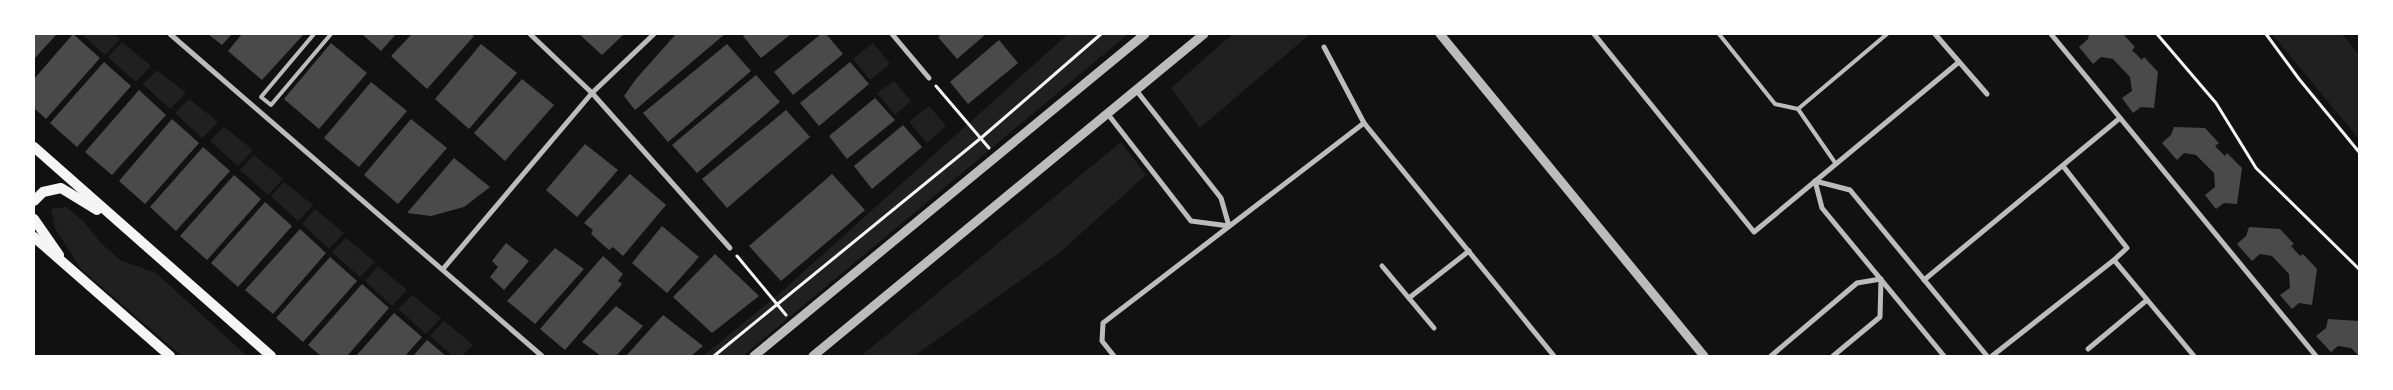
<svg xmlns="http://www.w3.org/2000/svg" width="2393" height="390" viewBox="0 0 2393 390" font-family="Figtree,sans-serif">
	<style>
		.green { fill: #202020 }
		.building { fill: #4a4a4a }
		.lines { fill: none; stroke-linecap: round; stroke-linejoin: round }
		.path { stroke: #f5f5f5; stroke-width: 3 }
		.service { stroke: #bcbcbc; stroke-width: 4 }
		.minor { stroke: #bcbcbc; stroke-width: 5 }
		.tertiary { stroke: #bcbcbc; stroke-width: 9 }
		.secondary { stroke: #f5f5f5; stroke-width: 10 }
	</style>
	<rect width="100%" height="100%" fill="#111"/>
	<g class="green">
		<polygon points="82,34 114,34 120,39 105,55"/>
		<polygon points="1068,34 1128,34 743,356 703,356 781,292"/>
		<polygon points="1233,34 1310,34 1200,128 1171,88"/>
		<polygon points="2272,34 2342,34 2359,55 2359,139"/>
		<polygon points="122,42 151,66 136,82 108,57"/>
		<polygon points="873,43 890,64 870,80 853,59"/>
		<polygon points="157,70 186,93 170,109 143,84"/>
		<polygon points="894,81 911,101 895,115 877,93"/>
		<polygon points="189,99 218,122 202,138 175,113"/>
		<polygon points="929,106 946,126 927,143 909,122"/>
		<polygon points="224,127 253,150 238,166 210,141"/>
		<polygon points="1121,142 1146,175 1059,253 914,356 861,356"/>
		<polygon points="254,155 283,179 268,195 240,170"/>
		<polygon points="284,182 313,205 298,221 271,196"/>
		<polygon points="66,207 83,221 100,242 120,260 156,273 247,356 182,356 81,269 55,228 51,209"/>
		<polygon points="315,209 344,233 329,249 302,224"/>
		<polygon points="346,238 375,262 360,277 332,252"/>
		<polygon points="378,266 407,290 392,306 365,281"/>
		<polygon points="412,295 441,318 426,334 398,309"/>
		<polygon points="444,321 473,345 462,356 453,356 430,336"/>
	</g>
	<g class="building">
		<polygon points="34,34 57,34 34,59"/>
		<polygon points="73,34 100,58 46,119 34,108 34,79"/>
		<polygon points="208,34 232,34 222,45"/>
		<polygon points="242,34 304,34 262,80 228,51"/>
		<polygon points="362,34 396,34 381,51"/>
		<polygon points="412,34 471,34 474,36 427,89 391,56"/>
		<polygon points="579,34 624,34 602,55"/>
		<polygon points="676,34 725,34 635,110 624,96 636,79"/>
		<polygon points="745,34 791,34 761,58 743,36"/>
		<polygon points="821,34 826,34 843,54 793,95 774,72"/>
		<polygon points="942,34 986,34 957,59 938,37"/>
		<polygon points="2089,34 2123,34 2135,47 2132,50 2142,60 2144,57 2158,72 2154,108 2141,107 2133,113 2122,98 2132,91 2130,77 2113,59 2101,57 2093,64 2079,47 2088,39"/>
		<polygon points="999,40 1018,63 968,104 950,82"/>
		<polygon points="331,43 367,73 319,129 284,99"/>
		<polygon points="481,44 517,73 469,129 435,99"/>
		<polygon points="727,44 751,71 668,142 643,113"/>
		<polygon points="104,62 131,86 77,147 50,123"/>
		<polygon points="850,62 869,84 819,126 800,103"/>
		<polygon points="756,75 780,102 697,173 672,145"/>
		<polygon points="522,79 554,105 505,161 474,133"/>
		<polygon points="371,82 407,111 359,167 324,138"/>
		<polygon points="139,90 166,115 112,175 85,152"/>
		<polygon points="875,98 895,120 847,159 829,136"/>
		<polygon points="786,110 810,137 727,208 702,179"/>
		<polygon points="172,119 199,143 145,204 119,181"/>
		<polygon points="411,119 447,148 398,204 364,175"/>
		<polygon points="903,125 922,147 872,189 854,166"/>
		<polygon points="2174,127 2205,128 2219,143 2215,146 2225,156 2227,153 2242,168 2237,204 2224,203 2216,209 2205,195 2215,187 2214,173 2196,155 2184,153 2177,160 2162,143 2171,135"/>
		<polygon points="585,144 618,170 577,217 546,190"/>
		<polygon points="203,147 230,171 176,231 150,207"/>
		<polygon points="454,158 490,187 464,207 431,216 407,213"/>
		<polygon points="630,174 666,205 623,256 613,247 609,250 591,234 593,230 584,223"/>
		<polygon points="832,174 865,210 781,281 749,246"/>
		<polygon points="234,175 261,199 207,260 180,236"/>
		<polygon points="265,202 292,226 238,287 211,263"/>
		<polygon points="662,226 699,257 667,293 632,263"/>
		<polygon points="2249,227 2280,229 2294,244 2291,246 2300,256 2303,254 2317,269 2312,305 2299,303 2292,309 2280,295 2290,288 2289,274 2272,256 2260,254 2252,261 2237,244 2246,236"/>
		<polygon points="300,229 326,253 273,314 245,290"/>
		<polygon points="506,243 529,261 504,290 490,277 498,267 492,261"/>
		<polygon points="555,248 584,269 535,324 507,301"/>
		<polygon points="715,254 759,296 712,333 673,297"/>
		<polygon points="603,256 623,274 618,281 622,284 565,350 540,329"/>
		<polygon points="330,257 357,281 303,342 276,318"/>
		<polygon points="362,284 389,308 347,356 321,356 308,345"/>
		<polygon points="616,306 643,326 616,356 601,356 582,342"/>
		<polygon points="394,313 422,337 405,356 356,356"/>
		<polygon points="663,315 703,346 691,356 626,356"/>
		<polygon points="2328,319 2359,321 2359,356 2351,348 2338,346 2331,352 2316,336 2326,328"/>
		<polygon points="427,340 446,356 413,356"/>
	</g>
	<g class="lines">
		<g class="path">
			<polyline points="2157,34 2216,103 2256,168 2359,269"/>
			<polyline points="2266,34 2299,79 2359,152"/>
			<polyline points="936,86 989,148"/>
			<polyline points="737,256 786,315"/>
			<polyline points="714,356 981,138 1101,34"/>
		</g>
		<g class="service">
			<polyline points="314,34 261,97 271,105 331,34"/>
			<polyline points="1719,34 1775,104 1798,109 1836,164"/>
			<polyline points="1798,109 1887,34"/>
		</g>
		<g class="minor">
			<polyline points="170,34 542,356"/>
			<polyline points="530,34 592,93 730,248"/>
			<polyline points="892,34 929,78"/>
			<polyline points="1594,34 1754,232 1959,62"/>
			<polyline points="1935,34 1987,94"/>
			<polyline points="2051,34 2316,356"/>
			<polyline points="1324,47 1364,123"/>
			<polyline points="1107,113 1191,221 1229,226 1221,198 1136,90"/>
			<polyline points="2114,260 2194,356"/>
			<polyline points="1382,266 1434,328"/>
			<polyline points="443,269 592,93 654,34"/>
			<polyline points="1924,280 2120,118"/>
			<polyline points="1409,298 1469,251"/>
			<polyline points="2088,349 2147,300"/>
			<polyline points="1114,356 1102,341 1103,323 1364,123 1554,356"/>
			<polyline points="1771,356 1857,283 1881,279 1880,317 1833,356"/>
			<polyline points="1944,356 1822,208 1815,181 1850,190 1987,356"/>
			<polyline points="1992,356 2114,260 2127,248 2063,166"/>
		</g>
		<g class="tertiary">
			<polyline points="1440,34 1704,356"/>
			<polyline points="754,356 1145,34"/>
			<polyline points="813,356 1204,34"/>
		</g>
		<g class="secondary">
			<polyline points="34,147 271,356"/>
			<polyline points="34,201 43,192 61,188 97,210"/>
			<polyline points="34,219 59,255"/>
			<polyline points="34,237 170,356"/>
		</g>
	</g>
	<rect width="2393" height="390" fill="none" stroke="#ffffff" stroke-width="70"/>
</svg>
